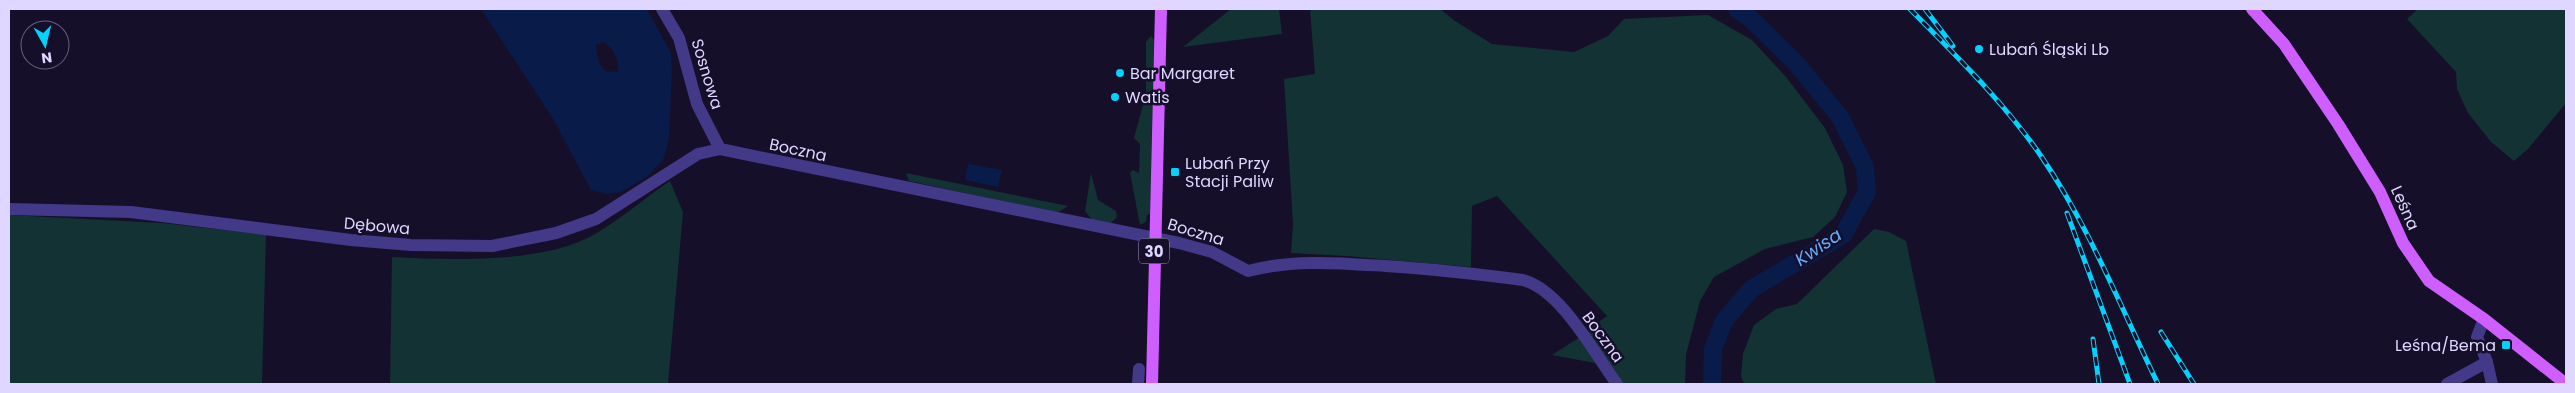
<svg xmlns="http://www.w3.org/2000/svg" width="2575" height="393" viewBox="0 0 2575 393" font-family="Poppins,sans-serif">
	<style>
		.green { fill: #123233 }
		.water { fill: #091b48; fill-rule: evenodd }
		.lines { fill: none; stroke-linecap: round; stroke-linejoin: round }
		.river { stroke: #091b48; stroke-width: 18 }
		.minor { stroke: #423989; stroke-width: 12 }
		.major { stroke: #cf5eff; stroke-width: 12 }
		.rail-casing { stroke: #03d2ff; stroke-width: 5 }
		.rail { stroke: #160f29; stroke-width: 3; stroke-dasharray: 9; stroke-linecap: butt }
		.poi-dot { fill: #03d2ff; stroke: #160f29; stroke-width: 2 }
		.labels { text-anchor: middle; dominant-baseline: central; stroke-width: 5; stroke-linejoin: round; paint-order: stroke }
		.shield { fill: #160f29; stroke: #a39bbf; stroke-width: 1 }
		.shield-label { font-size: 15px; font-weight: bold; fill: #dfd7ff }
		.poi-label { font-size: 16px; fill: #dfd7ff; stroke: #160f29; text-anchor: start }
		.street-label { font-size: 16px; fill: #dfd7ff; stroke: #160f29 }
		.water-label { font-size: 18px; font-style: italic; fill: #65acff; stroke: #160f29 }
	</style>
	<rect width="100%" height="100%" fill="#160f29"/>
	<g class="green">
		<polygon points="1231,9 1279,9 1282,34 1183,47"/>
		<polygon points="1310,9 1440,9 1455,21 1492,44 1574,52 1608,36 1624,19 1708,15 1752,40 1786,77 1825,128 1843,165 1847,192 1835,217 1813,237 1765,249 1714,277 1700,301 1686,355 1685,384 1620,384 1583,333 1607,316 1497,196 1472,206 1471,267 1346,256 1291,253 1293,224 1284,79 1315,74"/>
		<polygon points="2418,9 2566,9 2566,103 2528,149 2514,161 2491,142 2468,113 2457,89 2456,72 2407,19"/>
		<polygon points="1151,36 1154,40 1150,214 1147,215 1146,222 1140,225 1130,173 1133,170 1139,173 1140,144 1134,138 1146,94 1146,42"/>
		<polygon points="906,173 1068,206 1057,213 909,181"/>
		<polygon points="1091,173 1098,200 1116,211 1117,217 1110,224 1093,221 1085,211"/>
		<path d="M670,181L683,212L668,384H390L392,257C450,260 544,264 595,234C621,219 645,198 670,181Z"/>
		<polygon points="9,215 162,223 266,235 262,384 9,384"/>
		<polygon points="1874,229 1889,232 1906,241 1936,384 1744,384 1741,376 1743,354 1754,325 1776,309 1797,304"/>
		<polygon points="1580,337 1600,364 1552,355"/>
	</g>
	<g class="water">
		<path d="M481,9H647L671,53L672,69L669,138L666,151L663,160L647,177L621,192L606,194L591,190L552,117ZM603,42C614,47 619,61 618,72L605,71C598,63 597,56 596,45Z"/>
		<polygon points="968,164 1002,170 998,187 965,180"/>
	</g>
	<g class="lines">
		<polyline class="river" points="1712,384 1713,349 1724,321 1751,289 1843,235 1867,192 1865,167 1840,117 1796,63 1750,18 1737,9"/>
		<g class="minor">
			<polyline points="662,9 679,38 697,104 720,149"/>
			<path d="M9,209L131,212L351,240L411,245L492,246L556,233L596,219L698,154L720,149L1179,243L1212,252L1248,271C1294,259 1338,263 1385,266C1431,269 1477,274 1523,280C1561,290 1594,353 1617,384"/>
			<polyline points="2484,319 2477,337 2487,362 2492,384"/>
			<polyline points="1138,384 1139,369"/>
			<polyline points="2447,384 2487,362"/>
		</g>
		<g class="major">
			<polyline points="2252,9 2284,44 2338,124 2380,192 2403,243 2429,281 2484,319 2566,384"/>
			<polyline points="1152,384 1161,9"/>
		</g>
		<g class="rail-casing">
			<g id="rail">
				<path d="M1910,9C1955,55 2004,102 2041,156C2089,226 2121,308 2158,384"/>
				<polyline points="1925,9 1953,46"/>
				<polyline points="2067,213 2130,384"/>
				<polyline points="2161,332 2194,384"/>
				<polyline points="2093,339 2099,384"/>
			</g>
		</g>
		<use href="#rail" class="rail"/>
	</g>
	<g class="poi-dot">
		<circle cx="1979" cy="49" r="5"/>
		<circle cx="1120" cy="73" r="5"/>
		<circle cx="1115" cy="97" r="5"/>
		<rect x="1170" y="167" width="10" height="10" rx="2.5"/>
		<rect x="2501" y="340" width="10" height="10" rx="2.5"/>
	</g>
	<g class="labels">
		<rect class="shield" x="1139" y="238.5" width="30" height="25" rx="4"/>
		<g class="shield-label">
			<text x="1154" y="251">30</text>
		</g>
		<g class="poi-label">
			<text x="1989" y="49">Lubań Śląski Lb</text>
			<text x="1130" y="73">Bar Margaret</text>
			<text x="1125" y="97">Watis</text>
			<text x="1185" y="163">Lubań Przy<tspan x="1185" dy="18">Stacji Paliw</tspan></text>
			<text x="2496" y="345" text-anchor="end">Leśna/Bema</text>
		</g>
		<g class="street-label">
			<text transform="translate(707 74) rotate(73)">Sosnowa</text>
			<text transform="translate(798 150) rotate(12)">Boczna</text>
			<text transform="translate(2405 208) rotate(66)">Leśna</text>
			<text transform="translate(377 226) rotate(5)">Dębowa</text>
			<text transform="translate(1196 232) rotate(17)">Boczna</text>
			<text transform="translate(1603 337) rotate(54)">Boczna</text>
		</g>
		<g class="water-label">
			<text transform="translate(1818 247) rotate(-34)">Kwisa</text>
		</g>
	</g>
	<rect width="2575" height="393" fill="none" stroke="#dfd7ff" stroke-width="20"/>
	<g transform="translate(45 45) rotate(172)"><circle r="24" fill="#160f29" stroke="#665f7f"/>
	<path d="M0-4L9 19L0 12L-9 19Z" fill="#03d2ff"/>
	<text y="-8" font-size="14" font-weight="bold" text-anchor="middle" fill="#dfd7ff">N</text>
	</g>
</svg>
